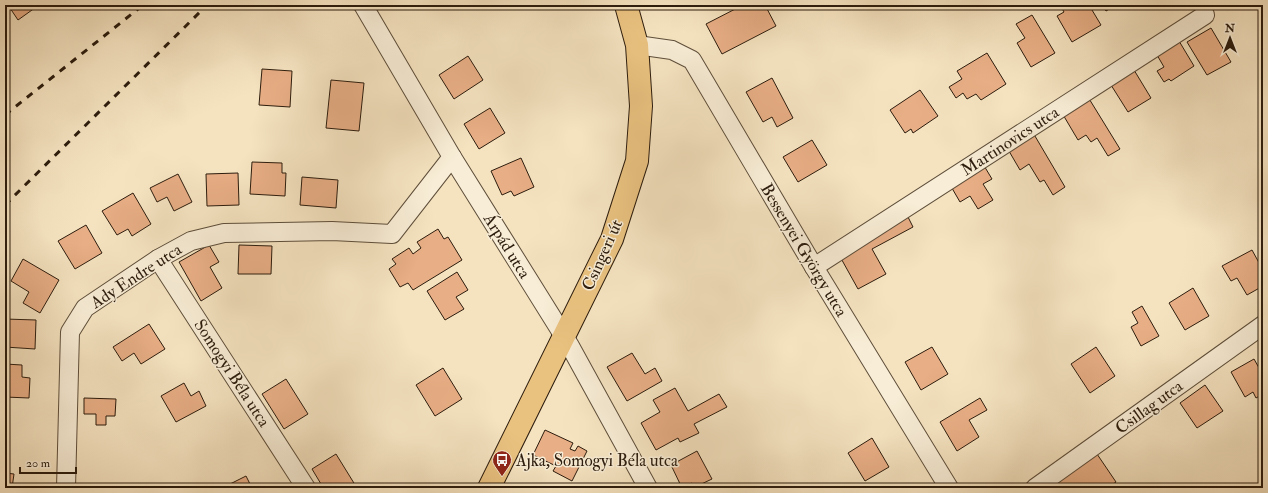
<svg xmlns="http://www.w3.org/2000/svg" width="1268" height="493" viewBox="0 0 1268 493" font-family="'IM FELL Double Pica',serif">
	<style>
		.building { fill: #e8ae85; stroke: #2c1c0d }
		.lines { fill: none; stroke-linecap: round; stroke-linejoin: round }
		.minor-casing { stroke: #5e4e3a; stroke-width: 20 }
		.major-casing { stroke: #2c1c0d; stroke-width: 24 }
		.minor { stroke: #f8edd6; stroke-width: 18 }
		.major { stroke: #eac280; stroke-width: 22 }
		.rail { stroke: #2c1c0d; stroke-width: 3; stroke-dasharray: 7 7; stroke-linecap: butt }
		.labels { text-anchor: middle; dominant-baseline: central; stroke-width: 3; stroke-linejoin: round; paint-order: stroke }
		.street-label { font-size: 17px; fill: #2c1c0d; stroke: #f8edd6 }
		.poi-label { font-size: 17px; fill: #2c1c0d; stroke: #f8edd6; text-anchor: start }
	</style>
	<rect width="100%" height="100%" fill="#f5e3c0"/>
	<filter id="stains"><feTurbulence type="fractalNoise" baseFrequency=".005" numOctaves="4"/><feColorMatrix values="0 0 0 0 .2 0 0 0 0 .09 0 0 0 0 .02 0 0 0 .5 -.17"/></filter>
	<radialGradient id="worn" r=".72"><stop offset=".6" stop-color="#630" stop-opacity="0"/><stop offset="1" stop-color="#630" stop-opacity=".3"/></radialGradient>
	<g class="building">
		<polygon points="8,5 39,5 18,20"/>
		<polygon points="743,5 765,5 776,26 722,54 706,24"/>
		<polygon points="1060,5 1089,5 1101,25 1072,42 1057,16 1064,12"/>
		<polygon points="1102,5 1116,5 1106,11"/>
		<polygon points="1032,15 1055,53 1031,67 1017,43 1025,38 1016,24"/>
		<polygon points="1211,28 1231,62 1207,75 1187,42"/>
		<polygon points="1179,41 1194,66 1171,81 1169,79 1164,82 1157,71 1164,67 1157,55"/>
		<polygon points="987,53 1006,84 981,100 976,94 967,99 963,93 956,98 949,87 962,79 957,71"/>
		<polygon points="468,56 483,80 454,99 439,75"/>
		<polygon points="262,69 292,71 290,107 259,105"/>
		<polygon points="1134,70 1151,98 1128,112 1111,85"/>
		<polygon points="772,78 793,118 777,127 772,117 763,122 746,92"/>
		<polygon points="331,80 364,83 359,131 326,128"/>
		<polygon points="920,90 938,116 913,133 911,129 905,133 890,110"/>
		<polygon points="1088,97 1120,149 1108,156 1097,138 1091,142 1086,135 1078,140 1062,113"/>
		<polygon points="490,108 505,133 479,149 464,124"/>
		<polygon points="1032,131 1065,187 1053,195 1044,180 1040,182 1029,164 1020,170 1006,146"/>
		<polygon points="812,140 827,165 798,182 783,157"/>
		<polygon points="521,158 534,187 514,196 511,191 502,195 491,171"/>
		<polygon points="252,162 282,163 282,173 286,173 285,196 250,194"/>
		<polygon points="983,164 992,179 983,184 993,200 978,209 970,196 960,202 949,183"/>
		<polygon points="238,173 239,205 207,206 206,174"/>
		<polygon points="178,174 192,202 174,211 167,197 157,202 150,188"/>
		<polygon points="302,177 338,180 336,208 300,205"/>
		<polygon points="133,193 151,224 132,236 128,229 117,235 102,211"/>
		<polygon points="907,215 913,227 872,249 886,274 858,289 838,253"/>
		<polygon points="86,225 102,253 75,269 58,241"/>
		<polygon points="438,229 444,239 448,237 462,260 413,290 408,283 400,287 389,269 396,264 392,259 409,248 413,254 421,248 417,242"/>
		<polygon points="209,245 219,262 210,267 222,288 201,301 179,262"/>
		<polygon points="239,245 272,246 271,274 238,274"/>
		<polygon points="1252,250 1263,270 1263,286 1247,295 1237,278 1231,281 1222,266"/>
		<polygon points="23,259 59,280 40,313 23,303 29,292 11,281"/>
		<polygon points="457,272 468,290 456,297 464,309 445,320 427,291"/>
		<polygon points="1193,288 1209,316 1185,330 1169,303"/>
		<polygon points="1142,306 1159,336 1141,346 1131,327 1138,323 1132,312"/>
		<polygon points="5,319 36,320 35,349 5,347"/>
		<polygon points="149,324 165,349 141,364 134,353 122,361 113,347"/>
		<polygon points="932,347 948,374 921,390 905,362"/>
		<polygon points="1096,347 1115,376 1090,393 1071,364"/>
		<polygon points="632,353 645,374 655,368 662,381 627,401 607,367"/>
		<polygon points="1254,359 1263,375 1263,394 1256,398 1253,392 1245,397 1231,372"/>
		<polygon points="5,364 22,365 22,377 30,378 29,398 5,397"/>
		<polygon points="443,368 462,399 435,416 416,385"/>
		<polygon points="286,379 308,414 284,429 262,394"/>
		<polygon points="184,383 191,396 199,391 206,406 176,422 161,396"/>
		<polygon points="1205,385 1223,411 1197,428 1180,403"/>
		<polygon points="675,388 688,411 719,394 727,407 694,424 699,433 680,442 678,438 656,450 641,423 660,412 653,400"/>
		<polygon points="84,398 116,399 115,416 106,416 106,425 96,425 96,414 84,414"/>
		<polygon points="980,398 987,410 969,420 979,437 957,451 940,422"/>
		<polygon points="545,430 573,443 570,449 575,451 578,446 587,451 572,481 553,471 556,466 533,455"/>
		<polygon points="872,438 889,467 865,481 848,453"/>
		<polygon points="697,451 712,479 695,487 692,483 682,488 671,465"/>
		<polygon points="336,454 357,488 315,488 321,484 312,469"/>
		<polygon points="1097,454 1116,482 1107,488 1047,488"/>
		<polygon points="5,473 14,474 12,488 5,488"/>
		<polygon points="246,476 252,488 222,488"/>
	</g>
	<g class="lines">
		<g class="minor-casing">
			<g id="minor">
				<polyline points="363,5 452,157 570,346 648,488"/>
				<polyline points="637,45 672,50 692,60 814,267 949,488"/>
				<polyline points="158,259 306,488"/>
				<polyline points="814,267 1205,15"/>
				<polyline points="66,488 70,332 85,308 158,259 191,241 224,233 332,231 392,234 452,157"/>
				<polyline points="1035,488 1263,325"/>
			</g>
		</g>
		<g class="major-casing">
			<polyline id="major" points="489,488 612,239 637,161 641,106 637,45 626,5"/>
		</g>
		<use href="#minor" class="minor"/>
		<use href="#major" class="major"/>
		<g class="rail">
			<polyline points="5,115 143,5"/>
			<polyline points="5,205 207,5"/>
		</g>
	</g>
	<defs>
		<g id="bus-pin" transform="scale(1)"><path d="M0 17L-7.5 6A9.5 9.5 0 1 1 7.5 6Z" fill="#8f2418" stroke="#f8edd6"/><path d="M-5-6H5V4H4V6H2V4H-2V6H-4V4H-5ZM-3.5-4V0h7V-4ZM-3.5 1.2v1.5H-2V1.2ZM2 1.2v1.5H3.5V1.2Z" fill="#fff"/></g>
	</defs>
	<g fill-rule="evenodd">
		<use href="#bus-pin" x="502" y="460"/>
	</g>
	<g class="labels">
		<g class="street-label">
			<text transform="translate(1010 141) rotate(-33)">Martinovics utca</text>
			<text transform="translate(507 246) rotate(58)">Árpád utca</text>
			<text transform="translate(804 250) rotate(59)">Bessenyei György utca</text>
			<text transform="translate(602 255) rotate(-66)">Csingeri út</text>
			<text transform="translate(136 276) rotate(-33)">Ady Endre utca</text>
			<text transform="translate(232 373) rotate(57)">Somogyi Béla utca</text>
			<text transform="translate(1149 407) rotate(-36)">Csillag utca</text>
		</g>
		<g class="poi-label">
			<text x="516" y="460">Ajka, Somogyi Béla utca</text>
		</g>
	</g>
	<rect width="1268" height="493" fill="none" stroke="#f5e3c0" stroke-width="20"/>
	<rect x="6" y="6" width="1256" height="481" fill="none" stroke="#2c1c0d" stroke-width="2"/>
	<rect x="10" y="10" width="1248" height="473" fill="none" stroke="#2c1c0d"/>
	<g transform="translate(1230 38)" stroke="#f8edd6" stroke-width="3" paint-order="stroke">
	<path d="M0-3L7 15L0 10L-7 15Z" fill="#2c1c0d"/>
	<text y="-6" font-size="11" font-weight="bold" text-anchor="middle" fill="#2c1c0d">N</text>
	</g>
	<path d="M20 467v6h56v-6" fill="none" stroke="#2c1c0d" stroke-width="2"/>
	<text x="26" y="467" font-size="12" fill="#2c1c0d" stroke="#f8edd6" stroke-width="3" paint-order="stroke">20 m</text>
	<rect width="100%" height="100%" filter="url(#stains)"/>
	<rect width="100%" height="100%" fill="url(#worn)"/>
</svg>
